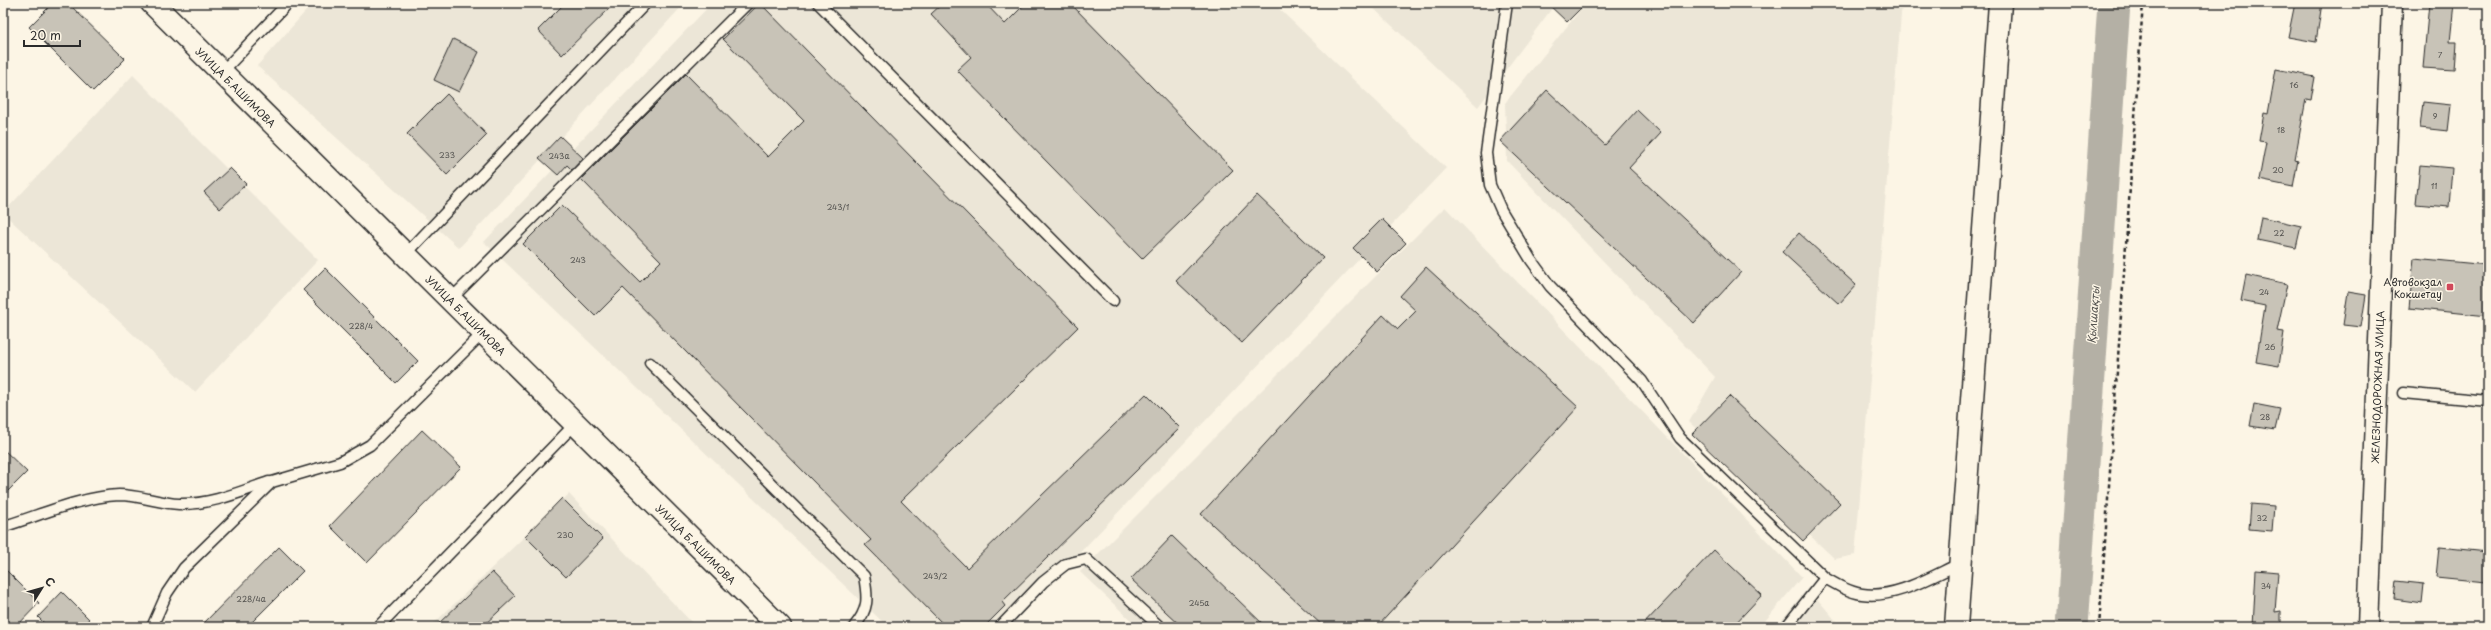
<svg xmlns="http://www.w3.org/2000/svg" width="2491" height="630" viewBox="0 0 2491 630" font-family="'Playpen Sans',sans-serif">
	<style>
		.built { fill: #ece6d7 }
		.lines { fill: none; stroke-linecap: round; stroke-linejoin: round }
		.river { stroke: #b4b0a5; stroke-width: 33 }
		.building { fill: #c8c3b7; stroke: #2b2b2b }
		.service-casing { stroke: #2b2b2b; stroke-width: 13 }
		.minor-casing { stroke: #2b2b2b; stroke-width: 23 }
		.tertiary-casing { stroke: #2b2b2b; stroke-width: 25 }
		.path { stroke: #2b2b2b; stroke-width: 2.5; stroke-dasharray: 4 3; stroke-linecap: butt }
		.service { stroke: #fcf5e5; stroke-width: 10 }
		.minor { stroke: #fcf5e5; stroke-width: 20 }
		.tertiary { stroke: #fcf5e5; stroke-width: 22 }
		.poi-dot { fill: #d1495b; stroke: #fcf5e5; stroke-width: 1.5 }
		.labels { text-anchor: middle; dominant-baseline: central; stroke-width: 3; stroke-linejoin: round; paint-order: stroke }
		.number-label { font-size: 8px; fill: #52514e }
		.street-label { font-size: 10px; fill: #2b2b2b; stroke: #fcf5e5 }
		.poi-label { font-size: 10px; fill: #2b2b2b; stroke: #fcf5e5; text-anchor: end }
		.water-label { font-size: 11px; font-style: italic; fill: #545350; stroke: #fcf5e5 }
	</style>
	<rect width="100%" height="100%" fill="#fcf5e5"/>
	<filter id="ink" filterUnits="userSpaceOnUse"><feTurbulence type="fractalNoise" baseFrequency=".025" numOctaves="2"/><feDisplacementMap in="SourceGraphic" scale="8" xChannelSelector="R" yChannelSelector="G"/><feConvolveMatrix kernelMatrix="1 2 1 2 8 2 1 2 1" color-interpolation-filters="sRGB"/></filter>
	<g filter="url(#ink)">
		<g class="built">
			<polygon points="313,3 685,3 459,248 257,66"/>
			<polygon points="712,3 1273,3 1446,168 1009,627 888,627 484,242"/>
			<polygon points="1368,3 1556,3 1478,107"/>
			<polygon points="1586,3 1902,3 1855,555 1835,559 1689,422 1715,377 1507,161 1505,103"/>
			<polygon points="133,75 318,260 195,392 3,213"/>
			<polygon points="1445,207 1802,577 1760,627 1138,627 1080,572"/>
			<polygon points="569,494 696,627 430,627"/>
			<polygon points="1808,588 1836,621 1836,627 1776,627"/>
		</g>
		<g class="lines">
			<polyline class="river" points="2072,627 2114,3"/>
		</g>
		<g class="building">
			<polygon points="53,3 68,3 125,59 93,91 29,27"/>
			<polygon points="565,3 615,3 562,55 538,30"/>
			<polygon points="760,3 1078,327 901,501 967,568 1146,394 1180,428 1002,602 1005,606 984,627 946,627 865,545 871,540 623,288 595,316 523,244 562,205 640,282 661,261 581,179 686,74 768,157 804,121 723,39"/>
			<polygon points="943,3 985,3 1005,24 1026,3 1070,3 1233,170 1142,259 957,70 971,57 931,14"/>
			<polygon points="1547,3 1586,3 1567,22"/>
			<polygon points="2295,3 2322,3 2316,42 2288,37"/>
			<polygon points="2429,3 2454,3 2450,42 2457,42 2455,70 2423,68"/>
			<polygon points="453,39 479,52 459,92 434,80"/>
			<polygon points="2276,69 2315,77 2311,100 2306,99 2295,159 2298,160 2293,187 2259,180 2266,142 2259,141 2264,113 2268,114"/>
			<polygon points="1547,90 1605,145 1637,110 1661,133 1629,168 1741,272 1694,323 1500,141"/>
			<polygon points="447,94 487,135 447,175 407,134"/>
			<polygon points="2423,102 2451,105 2448,131 2420,128"/>
			<polygon points="560,136 583,158 572,170 567,165 558,175 539,158"/>
			<polygon points="2420,165 2452,168 2449,207 2416,204"/>
			<polygon points="230,168 246,184 220,209 204,192"/>
			<polygon points="1257,195 1323,258 1242,343 1176,281"/>
			<polygon points="2261,217 2301,226 2296,248 2257,240"/>
			<polygon points="1382,219 1406,243 1377,272 1353,248"/>
			<polygon points="1799,233 1856,285 1839,304 1782,252"/>
			<polygon points="2414,258 2488,265 2488,316 2409,308"/>
			<polygon points="1426,267 1578,407 1377,627 1324,627 1201,514 1383,315 1398,329 1416,311 1400,296"/>
			<polygon points="325,268 418,361 396,383 303,290"/>
			<polygon points="2246,275 2287,284 2277,331 2284,332 2279,366 2256,362 2265,306 2241,301"/>
			<polygon points="2348,292 2366,295 2361,327 2343,325"/>
			<polygon points="1729,396 1840,503 1803,541 1692,434"/>
			<polygon points="2254,404 2280,409 2275,430 2250,426"/>
			<polygon points="422,430 461,467 367,563 330,526"/>
			<polygon points="3,449 27,472 3,496"/>
			<polygon points="562,498 603,539 566,577 525,536"/>
			<polygon points="2251,504 2274,506 2272,531 2249,529"/>
			<polygon points="1172,536 1266,627 1182,627 1131,579"/>
			<polygon points="279,547 303,571 247,627 200,627"/>
			<polygon points="2439,547 2488,552 2486,582 2436,577"/>
			<polygon points="1714,550 1762,595 1732,627 1641,627"/>
			<polygon points="3,567 39,603 16,627 3,627"/>
			<polygon points="2256,570 2278,572 2275,612 2281,611 2281,627 2253,627"/>
			<polygon points="492,572 515,596 482,627 435,627"/>
			<polygon points="2396,581 2424,584 2422,603 2394,599"/>
			<polygon points="62,592 89,619 81,627 48,627 38,617"/>
		</g>
		<g class="lines">
			<g class="service-casing">
				<g id="service">
					<polyline points="818,3 1113,301"/>
					<path d="M1507,3L1486,153L1490,185L1501,210L1531,260L1550,286L1642,381L1680,438L1825,578C1837,585 1849,592 1862,594C1896,599 1932,576 1961,563"/>
					<polyline points="221,73 288,3"/>
					<polyline points="405,255 646,3"/>
					<polyline points="450,300 748,3"/>
					<path d="M650,363L864,576C868,598 869,609 854,627"/>
					<polyline points="2403,393 2488,401"/>
					<path d="M8,525C43,514 81,497 119,495C139,495 159,503 179,504C210,505 240,492 269,482"/>
					<polyline points="152,627 167,593 184,568 272,482 340,462 370,445 483,333"/>
					<polyline points="378,627 575,424"/>
					<polyline points="1000,627 1043,582 1066,564 1086,559 1160,627"/>
					<polyline points="1786,627 1825,578"/>
				</g>
			</g>
			<g class="minor-casing">
				<polyline id="minor" points="2368,627 2392,3"/>
			</g>
			<g class="tertiary-casing">
				<g id="tertiary">
					<polyline points="152,3 780,627"/>
					<polyline points="1956,627 2000,3"/>
				</g>
			</g>
			<polyline class="path" points="2099,627 2143,3"/>
			<use href="#service" class="service"/>
			<use href="#minor" class="minor"/>
			<use href="#tertiary" class="tertiary"/>
		</g>
	</g>
	<rect class="poi-dot" x="2446" y="283" width="8" height="8" rx="2"/>
	<g class="labels">
		<g class="number-label">
			<text x="2440" y="55">7</text>
			<text x="2294" y="85">16</text>
			<text x="2435" y="116">9</text>
			<text x="2281" y="130">18</text>
			<text x="447" y="155">233</text>
			<text x="559" y="156">243а</text>
			<text x="2278" y="170">20</text>
			<text x="2434" y="186">11</text>
			<text x="838" y="207">243/1</text>
			<text x="2279" y="233">22</text>
			<text x="578" y="260">243</text>
			<text x="2264" y="292">24</text>
			<text x="361" y="326">228/4</text>
			<text x="2270" y="347">26</text>
			<text x="2265" y="417">28</text>
			<text x="2262" y="518">32</text>
			<text x="565" y="535">230</text>
			<text x="935" y="576">243/2</text>
			<text x="2266" y="586">34</text>
			<text x="251" y="599">228/4а</text>
			<text x="1199" y="603">245а</text>
		</g>
		<g class="street-label">
			<text transform="translate(236 87) rotate(45)">УЛИЦА Б.АШИМОВА</text>
			<text transform="translate(466 315) rotate(45)">УЛИЦА Б.АШИМОВА</text>
			<text transform="translate(2377 387) rotate(-88)">ЖЕЛЕЗНОДОРОЖНАЯ УЛИЦА</text>
			<text transform="translate(696 544) rotate(45)">УЛИЦА Б.АШИМОВА</text>
		</g>
		<g class="poi-label">
			<text x="2442" y="281">Автовокзал<tspan x="2442" dy="12">Кокшетау</tspan></text>
		</g>
		<g class="water-label">
			<text transform="translate(2093 315) rotate(-86)">Қылшақты</text>
		</g>
	</g>
	<rect width="2491" height="630" fill="none" stroke="#fcf5e5" stroke-width="16"/>
	<rect x="8" y="8" width="2475" height="614" fill="none" stroke="#2b2b2b" stroke-width="1.5" filter="url(#ink)"/>
	<g transform="translate(42 588) rotate(53)" stroke="#fcf5e5" stroke-width="3" paint-order="stroke">
	<path d="M0-3L7 15L0 10L-7 15Z" fill="#2b2b2b"/>
	<text y="-6" font-size="11" font-weight="bold" text-anchor="middle" fill="#2b2b2b">С</text>
	</g>
	<path d="M24 40v6h56v-6" fill="none" stroke="#2b2b2b" stroke-width="2"/>
	<text x="30" y="40" font-size="12" fill="#2b2b2b" stroke="#fcf5e5" stroke-width="3" paint-order="stroke">20 m</text>
</svg>
